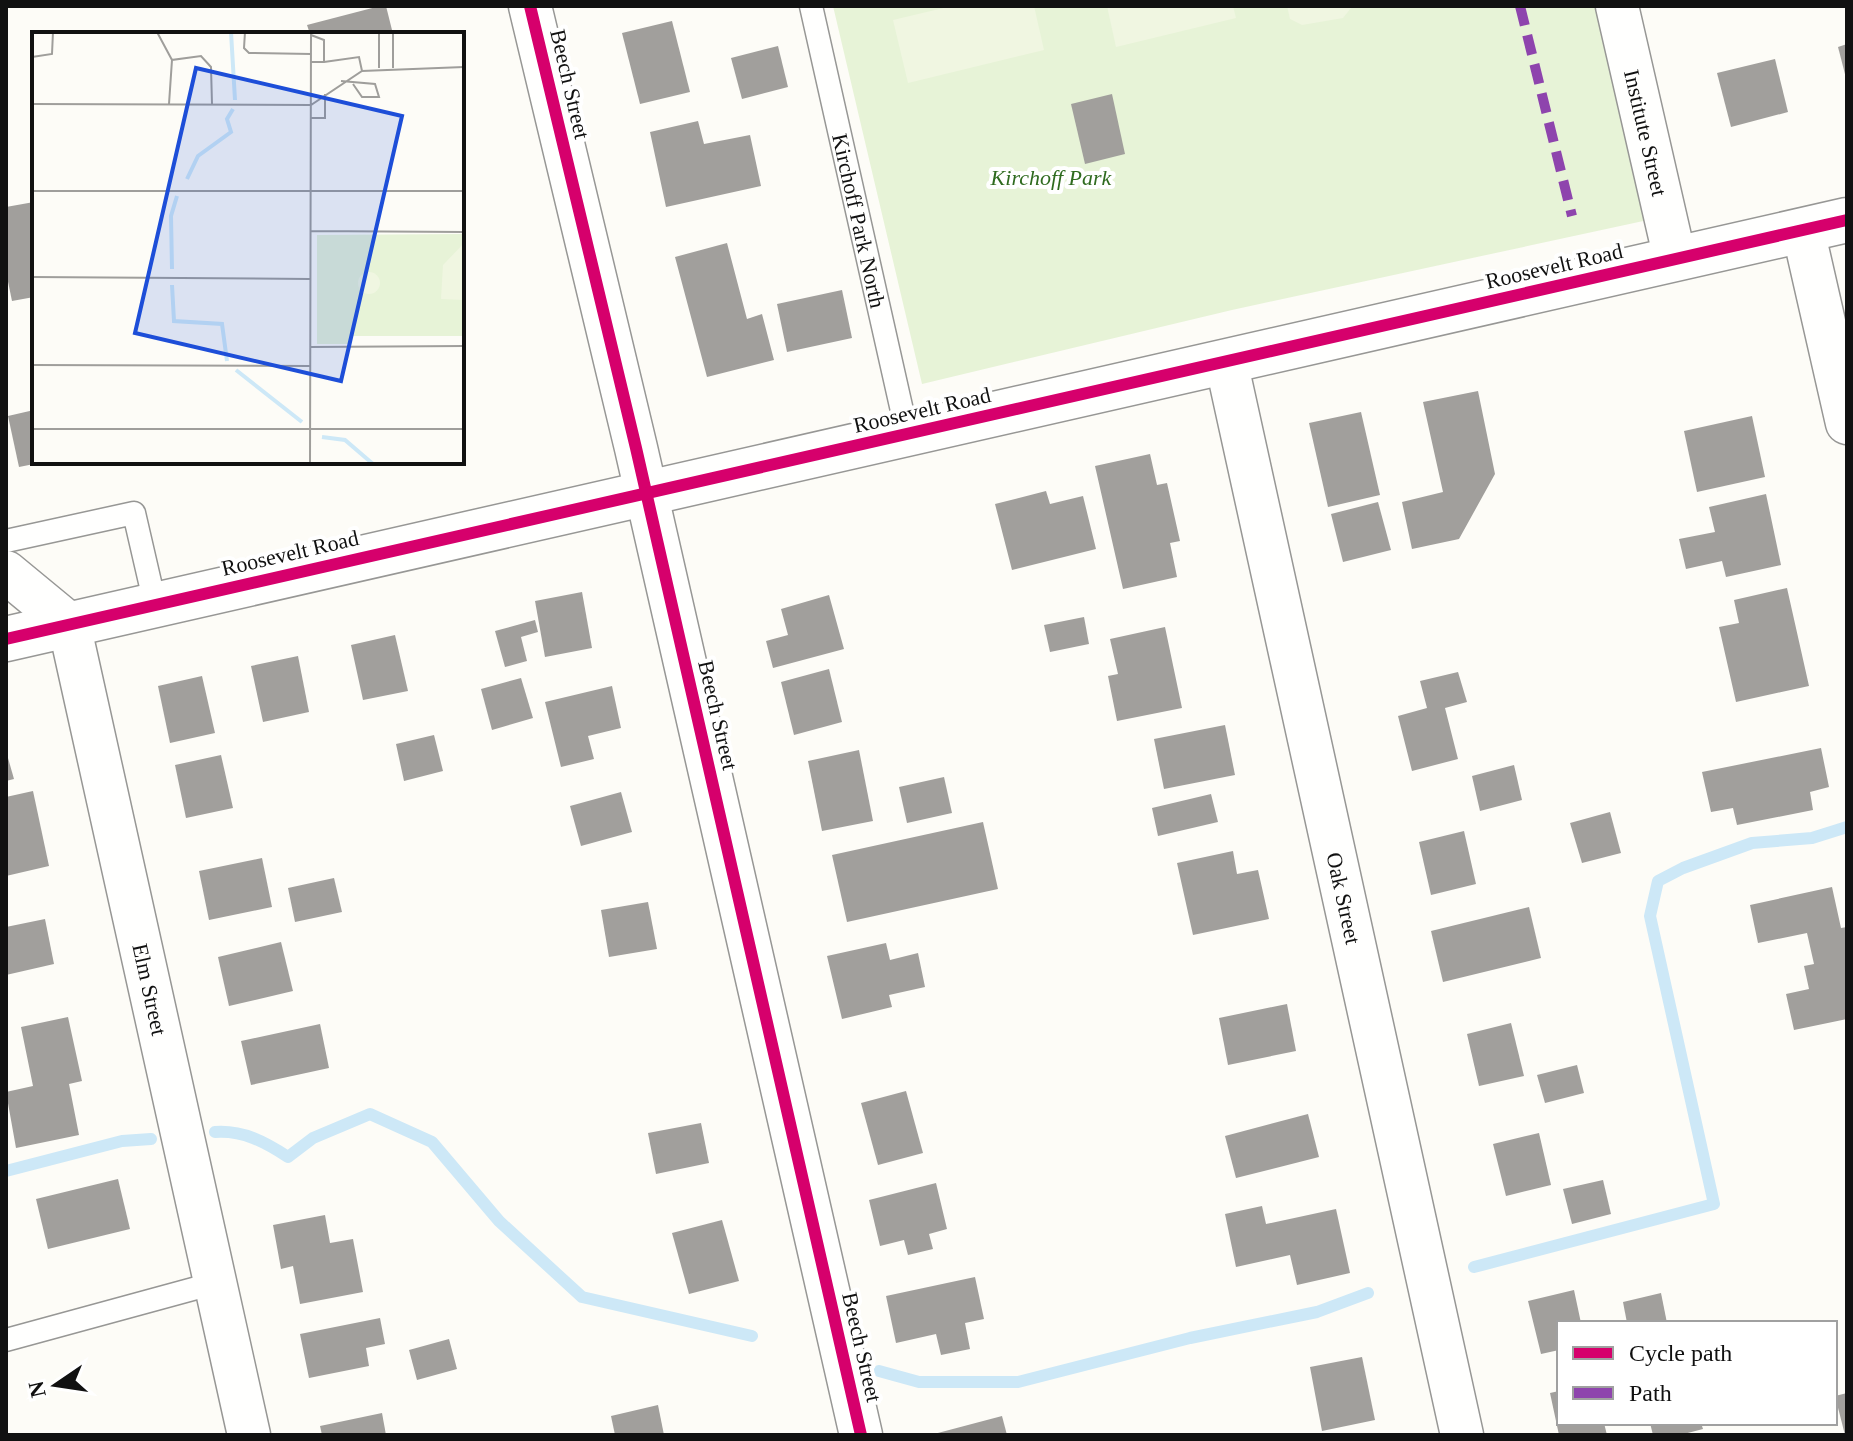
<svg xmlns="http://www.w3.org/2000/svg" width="1853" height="1441" viewBox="0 0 1853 1441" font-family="'Times New Roman',serif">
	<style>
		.green { fill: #e7f3d7 }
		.pitch { fill: #f0f6e1 }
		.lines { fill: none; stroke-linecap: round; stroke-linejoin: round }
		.stream { stroke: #cde8f7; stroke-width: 12 }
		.building { fill: #a19f9c }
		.service-casing { stroke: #979795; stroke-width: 25 }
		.minor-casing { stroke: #979795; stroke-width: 45 }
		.tertiary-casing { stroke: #979795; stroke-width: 47 }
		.service { stroke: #fffffe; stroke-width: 22 }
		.minor { stroke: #fffffe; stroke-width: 42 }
		.tertiary { stroke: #fffffe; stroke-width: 44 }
		.quiet { stroke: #8e44ad; stroke-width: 10; stroke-dasharray: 20 10; stroke-linecap: butt }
		.cycleway-casing { stroke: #fff; stroke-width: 17 }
		.cycleway { stroke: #d6006c; stroke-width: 12 }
		.labels { text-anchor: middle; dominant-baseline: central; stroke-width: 8; stroke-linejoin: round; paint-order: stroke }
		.street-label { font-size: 22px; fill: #111; stroke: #fff }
		.park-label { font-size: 22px; font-style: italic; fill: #2f6b1f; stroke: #fff }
		.inset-river { fill: none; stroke: #cde8f7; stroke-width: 4 }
		.inset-road { fill: none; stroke: #9f9e9b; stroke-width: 2 }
		.view { fill: #1d4ed8; fill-opacity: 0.15; stroke: #1d4ed8; stroke-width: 4 }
		.inset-edge { fill: none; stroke: #111; stroke-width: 4 }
	</style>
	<rect width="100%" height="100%" fill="#fdfcf7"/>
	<polygon class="green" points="833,6 1597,6 1648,220 1232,310 922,384"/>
	<g class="pitch">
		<polygon points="952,6 1034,6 1044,50 908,83 893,20"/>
		<polygon points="1107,6 1233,6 1236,18 1116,47"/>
		<polygon points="1287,6 1350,6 1351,8 1343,18 1302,25 1290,19"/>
	</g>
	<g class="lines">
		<g class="stream">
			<path d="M215,1132C243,1130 265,1142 288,1157L313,1138L370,1114L432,1142L499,1221L582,1297L752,1336"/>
			<polyline points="6,1171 122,1141 151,1139"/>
			<polyline points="1474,1267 1714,1204 1650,916 1658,881 1683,868 1752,843 1812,838 1847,827"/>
			<polyline points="879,1371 919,1382 1018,1382 1190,1338 1317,1312 1368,1293"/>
		</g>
	</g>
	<g class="building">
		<polygon points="380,6 386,6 393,34 310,34 307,25"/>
		<polygon points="672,21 690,92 640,104 622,33"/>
		<polygon points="1847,44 1847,78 1846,78 1838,47"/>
		<polygon points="778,46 788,87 742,99 731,58"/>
		<polygon points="1775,59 1788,112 1731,127 1717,73"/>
		<polygon points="1112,94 1125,154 1085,164 1071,104"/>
		<polygon points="698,121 704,144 750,135 761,186 666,207 650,132"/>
		<polygon points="34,202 34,297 12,301 6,272 6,207"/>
		<polygon points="727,243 747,319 762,314 774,360 707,377 675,257"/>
		<polygon points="842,290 852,338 787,352 777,304"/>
		<polygon points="1478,391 1495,474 1459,539 1412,549 1402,502 1443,492 1423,402"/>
		<polygon points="34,410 34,464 19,467 8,416"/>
		<polygon points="1361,412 1380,495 1328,507 1309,423"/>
		<polygon points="1752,416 1765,477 1697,492 1684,431"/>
		<polygon points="1150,454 1157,485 1167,483 1180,541 1170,543 1177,577 1123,589 1095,466"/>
		<polygon points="1046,491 1050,504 1083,496 1096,549 1012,570 995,504"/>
		<polygon points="1766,494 1781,565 1726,577 1722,561 1686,569 1679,539 1715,532 1709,507"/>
		<polygon points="1378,502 1391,550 1343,562 1331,514"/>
		<polygon points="1787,588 1809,686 1736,702 1719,627 1739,623 1734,600"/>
		<polygon points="582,592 592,648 545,657 535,601"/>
		<polygon points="829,595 844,649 773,668 766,641 788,635 781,609"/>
		<polygon points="1084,617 1089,644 1050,652 1044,625"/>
		<polygon points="535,620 538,632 521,637 527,661 505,667 495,631"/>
		<polygon points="1165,627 1182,708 1117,721 1108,676 1118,674 1110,639"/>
		<polygon points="395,635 408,691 363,700 351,645"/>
		<polygon points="298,656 309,712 263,722 251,666"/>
		<polygon points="829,669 842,722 794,735 781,682"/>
		<polygon points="1458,672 1467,702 1445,708 1458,759 1412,771 1398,716 1427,708 1420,681"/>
		<polygon points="202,676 215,733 170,743 158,686"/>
		<polygon points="521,678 533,718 492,730 481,689"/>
		<polygon points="612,686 621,728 588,736 594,759 561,767 545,702"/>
		<polygon points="1225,725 1235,775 1164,789 1154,739"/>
		<polygon points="434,735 443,771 404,781 396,744"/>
		<polygon points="1821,748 1829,787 1810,792 1813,810 1737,825 1733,808 1711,812 1702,772"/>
		<polygon points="859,750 873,821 822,831 808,761"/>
		<polygon points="6,751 14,779 6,781"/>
		<polygon points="221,755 233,808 186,818 175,765"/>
		<polygon points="1514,765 1522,800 1480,811 1472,776"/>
		<polygon points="944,777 952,813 907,823 899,787"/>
		<polygon points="33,791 49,866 6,876 6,797"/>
		<polygon points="621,792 632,832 581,846 570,806"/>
		<polygon points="1211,794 1218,822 1158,836 1152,808"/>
		<polygon points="1610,812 1621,853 1582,863 1570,823"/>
		<polygon points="983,822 998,889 847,922 832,855"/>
		<polygon points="1464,831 1476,884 1431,895 1419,842"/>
		<polygon points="1233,851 1237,874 1258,870 1269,919 1193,935 1177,863"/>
		<polygon points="262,858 272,907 209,920 199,871"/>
		<polygon points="334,878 342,912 295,922 288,888"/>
		<polygon points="1832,887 1841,928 1847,927 1847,1019 1794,1030 1786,994 1809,989 1804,966 1814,964 1807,933 1758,943 1750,905"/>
		<polygon points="648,902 657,949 609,957 601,910"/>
		<polygon points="1529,907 1541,958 1443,982 1431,931"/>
		<polygon points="45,919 54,964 6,975 6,927"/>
		<polygon points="281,942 293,991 229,1006 218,957"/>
		<polygon points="886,943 890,960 918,953 925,987 889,995 892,1007 842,1019 827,956"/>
		<polygon points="1287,1004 1296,1051 1228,1065 1219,1018"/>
		<polygon points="68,1017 82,1081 69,1084 79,1135 16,1148 6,1092 33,1086 21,1027"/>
		<polygon points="1511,1023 1524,1076 1479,1086 1467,1034"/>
		<polygon points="320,1024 329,1068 251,1085 241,1041"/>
		<polygon points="1577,1065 1584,1093 1545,1103 1537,1075"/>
		<polygon points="906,1091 923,1153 878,1165 861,1103"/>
		<polygon points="1308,1114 1319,1157 1236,1178 1225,1136"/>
		<polygon points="701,1123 709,1163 656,1174 648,1133"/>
		<polygon points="1539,1133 1551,1185 1506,1196 1493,1144"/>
		<polygon points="118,1179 130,1229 48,1249 36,1199"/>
		<polygon points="1603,1180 1611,1214 1572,1224 1563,1189"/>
		<polygon points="936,1183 947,1229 929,1234 933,1249 908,1255 904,1240 880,1246 869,1200"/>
		<polygon points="1262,1206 1266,1224 1336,1209 1350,1273 1297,1285 1290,1255 1236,1267 1225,1214"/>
		<polygon points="325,1215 330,1243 353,1239 363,1292 300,1304 293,1266 281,1269 273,1225"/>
		<polygon points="722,1220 739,1281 689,1294 672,1233"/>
		<polygon points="975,1277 984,1319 965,1323 970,1349 941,1355 936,1334 896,1343 886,1296"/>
		<polygon points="1574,1290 1581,1323 1559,1323 1559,1350 1541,1354 1528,1301"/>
		<polygon points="1661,1293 1667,1323 1627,1323 1623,1302"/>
		<polygon points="380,1318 385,1344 366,1348 369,1366 309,1378 300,1334"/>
		<polygon points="449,1339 457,1369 417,1380 409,1350"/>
		<polygon points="1362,1357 1375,1420 1322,1431 1310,1367"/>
		<polygon points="1559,1391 1559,1423 1604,1423 1607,1435 1559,1435 1550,1393"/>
		<polygon points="1847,1393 1847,1435 1845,1435 1835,1396"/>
		<polygon points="658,1405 664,1435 615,1435 611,1416"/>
		<polygon points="382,1413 386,1435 322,1435 320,1426"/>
		<polygon points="1002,1416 1007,1435 934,1435 934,1434"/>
		<polygon points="1650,1423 1701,1423 1703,1429 1680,1435 1653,1435"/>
	</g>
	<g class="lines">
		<g class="service-casing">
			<g id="service">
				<path id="s1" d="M811,6L907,433"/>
				<polyline points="6,541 134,513 155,604"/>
				<polyline points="6,1340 215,1283"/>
			</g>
		</g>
		<g class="minor-casing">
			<g id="minor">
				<polyline points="530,6 636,448 861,1435"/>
				<path id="s2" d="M1617,6L1675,259"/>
				<polyline points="1803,230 1847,423"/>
				<path id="s3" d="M1226,361L1462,1435"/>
				<path id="s4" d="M6,572L69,624L249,1435"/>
			</g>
		</g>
		<g class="tertiary-casing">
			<polyline id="tertiary" points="6,639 1847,220"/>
		</g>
		<use href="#service" class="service"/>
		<use href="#minor" class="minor"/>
		<use href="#tertiary" class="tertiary"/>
		<polyline class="quiet" points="1520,6 1572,216"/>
		<g class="cycleway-casing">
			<g id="cycleway">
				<polyline points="530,6 636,448 861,1435"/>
				<polyline points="6,639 1847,220"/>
			</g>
		</g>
		<use href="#cycleway" class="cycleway"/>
	</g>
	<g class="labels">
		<g class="street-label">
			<text transform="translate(570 84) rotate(77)">Beech Street</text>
			<text stroke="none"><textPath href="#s2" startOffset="130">Institute Street</textPath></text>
			<text stroke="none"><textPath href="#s1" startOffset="220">Kirchoff Park North</textPath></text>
			<text transform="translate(1554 266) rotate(-13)">Roosevelt Road</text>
			<text transform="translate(922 410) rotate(-13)">Roosevelt Road</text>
			<text transform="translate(290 553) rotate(-13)">Roosevelt Road</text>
			<text transform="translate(718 715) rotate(77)">Beech Street</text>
			<text stroke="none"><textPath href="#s3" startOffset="550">Oak Street</textPath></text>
			<text stroke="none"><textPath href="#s4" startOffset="456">Elm Street</textPath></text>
			<text transform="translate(862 1347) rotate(77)">Beech Street</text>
		</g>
		<g class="park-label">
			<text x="1051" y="177">Kirchoff Park</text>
		</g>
	</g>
	<g transform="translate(32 32)">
		<rect width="432" height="432" fill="#fdfcf7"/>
		<path d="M432,202V304H320L319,312H285V203Z" fill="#e7f3d7"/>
		<path d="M432,211V268L409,267L411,233ZM326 251a11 11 0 1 1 22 0a11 11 0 1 1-22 0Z" fill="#f0f6e1"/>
		<path class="inset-river" d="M199,0L203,68M155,147L166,124L199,100L195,87L201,77M140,237L139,184L145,164M140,253L142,289L190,292L195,329M204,338L270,390M290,405L313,408L341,432"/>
		<path class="inset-road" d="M125,0L140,28M213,0L212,16L217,21L279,22M0,25L20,22L21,0M279,30H292V8L279,3M292,30L327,25L330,39M347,36V0M361,36V0M309,49L343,52L347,65H330L321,52M0,72L279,73L330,39L432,35M137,72L140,28L169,24L179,35L180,72M279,86H293V62M0,159H432M278,199L432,200M0,245L278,247M278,315L432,314M0,333L278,334M0,397H432M278,432L279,0"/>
		<path class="view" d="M164,36L370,84L309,349L103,301Z"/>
		<rect width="432" height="432" class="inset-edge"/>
	</g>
	<rect width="1853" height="1441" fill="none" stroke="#111111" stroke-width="16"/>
	<rect x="1557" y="1321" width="280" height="104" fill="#ffffff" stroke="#a0a0a0" stroke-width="2"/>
	<rect x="1573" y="1347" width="40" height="12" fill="#d6006c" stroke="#a0a0a0" stroke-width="2"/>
	<text x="1629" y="1361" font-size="24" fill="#111111">Cycle path</text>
	<rect x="1573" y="1387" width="40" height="12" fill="#8e44ad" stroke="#a0a0a0" stroke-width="2"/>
	<text x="1629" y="1401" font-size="24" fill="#111111">Path</text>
	<g transform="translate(56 1385) rotate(257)" stroke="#ffffff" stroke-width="6" paint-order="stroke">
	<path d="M0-6L14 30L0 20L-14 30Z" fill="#111111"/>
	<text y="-12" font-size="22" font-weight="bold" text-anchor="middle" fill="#111111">N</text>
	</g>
</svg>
